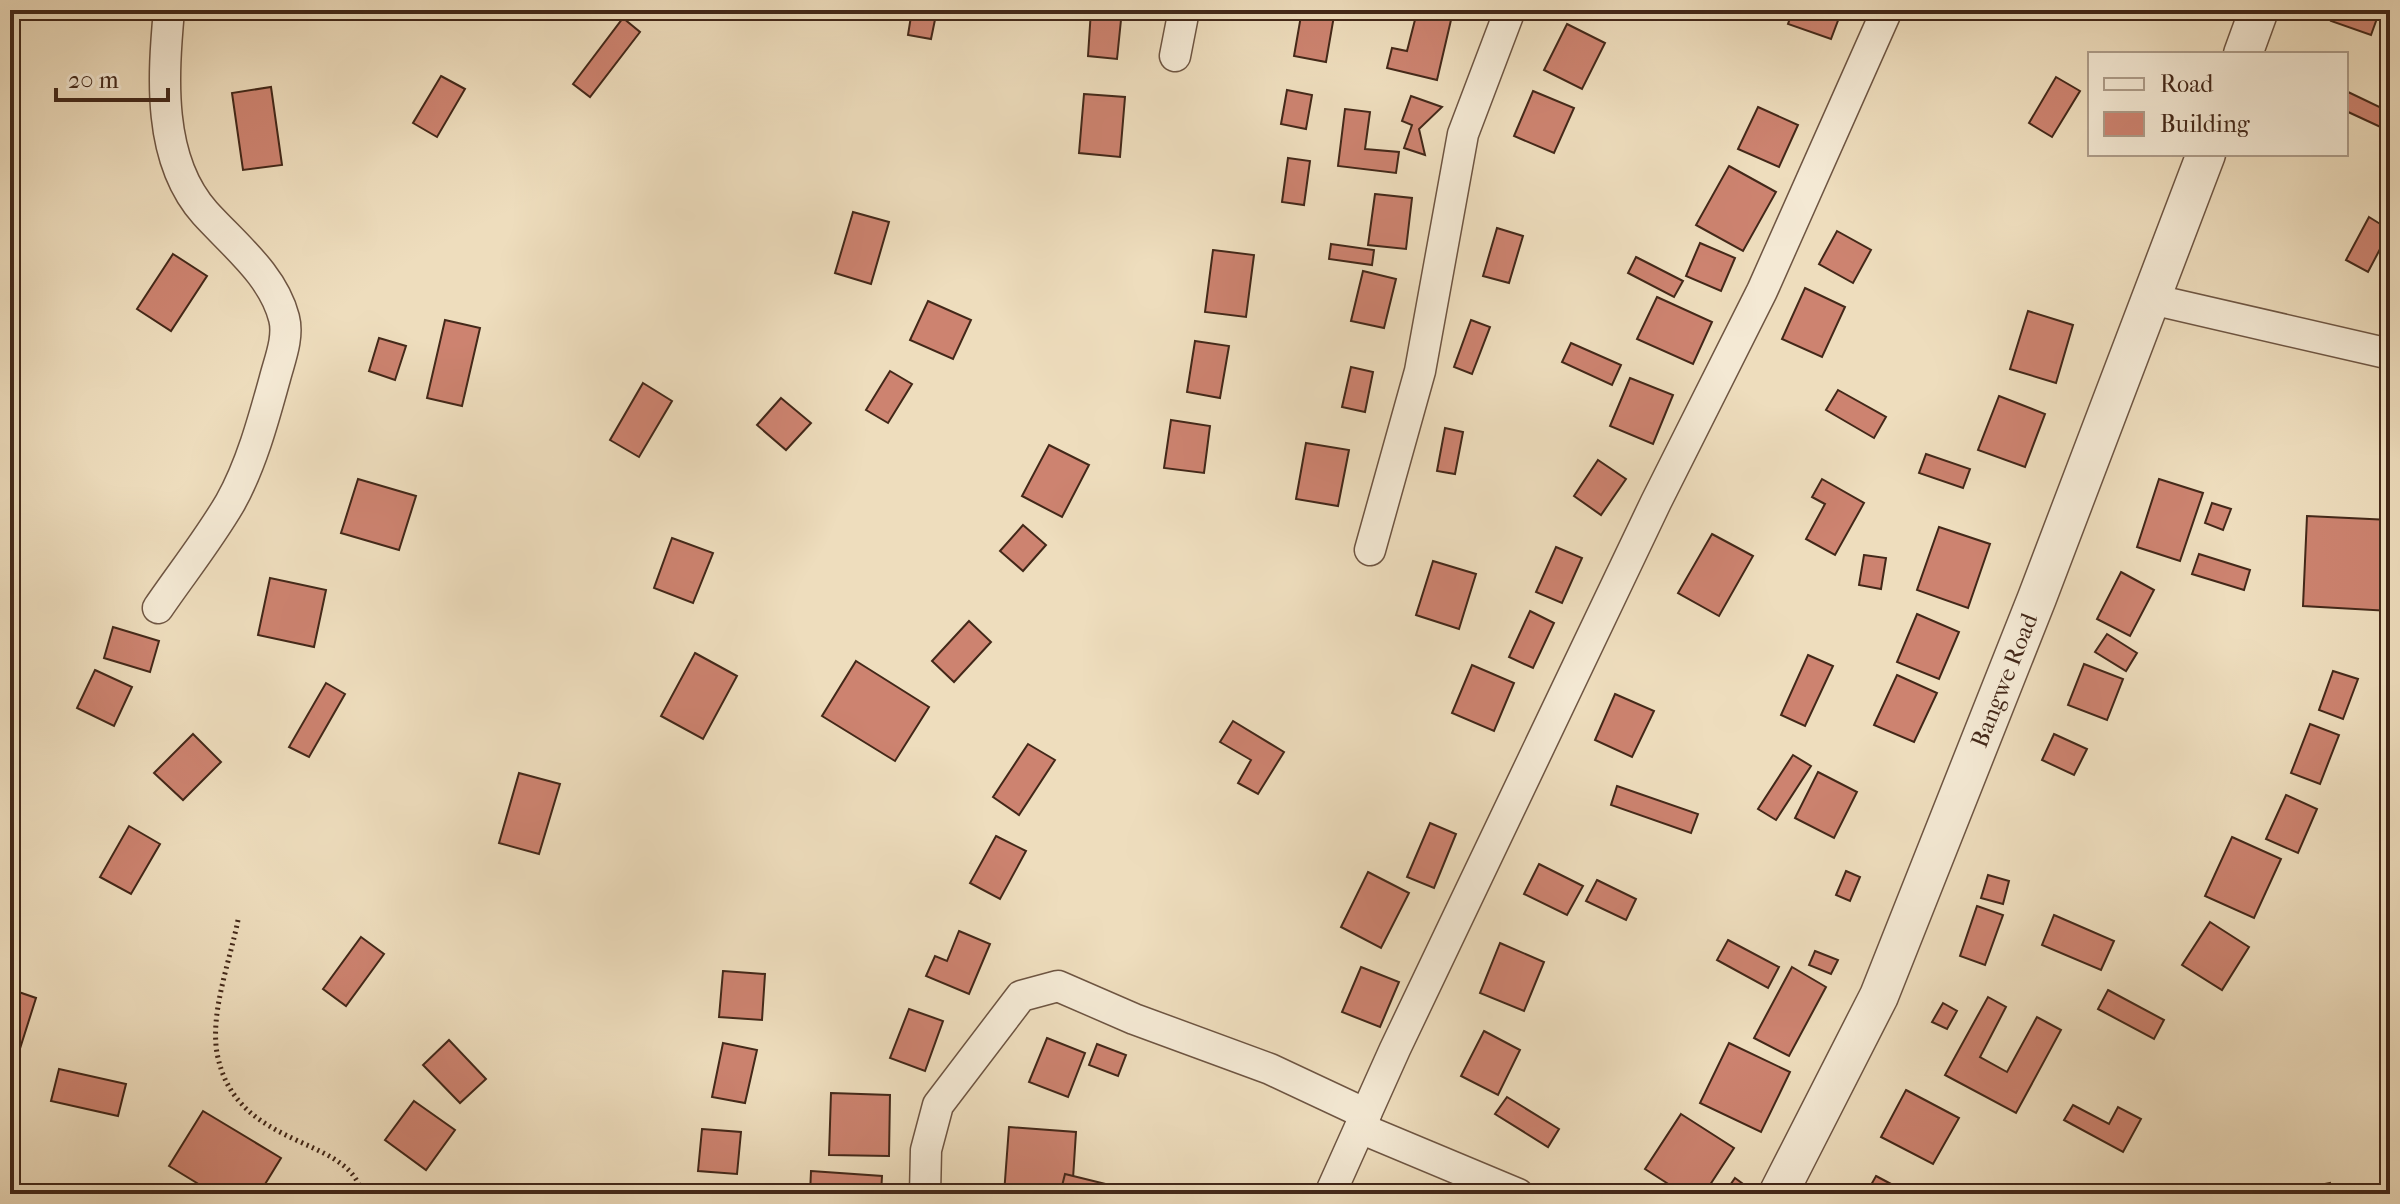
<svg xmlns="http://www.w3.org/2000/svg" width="2400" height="1204" viewBox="0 0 2400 1204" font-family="'IM FELL French Canon',serif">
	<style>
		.building { fill: #cd8370; stroke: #432819; stroke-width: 2 }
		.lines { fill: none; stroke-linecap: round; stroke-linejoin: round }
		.minor-casing { stroke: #6e5542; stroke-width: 33 }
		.tertiary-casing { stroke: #6e5542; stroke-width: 41 }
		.path { stroke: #432819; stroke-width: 5; stroke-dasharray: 2 4; stroke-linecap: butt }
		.minor { stroke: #f4e9d4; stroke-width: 30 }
		.tertiary { stroke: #f4e9d4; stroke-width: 38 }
		.labels { text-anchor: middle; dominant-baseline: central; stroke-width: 6; stroke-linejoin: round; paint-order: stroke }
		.street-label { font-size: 24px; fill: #432819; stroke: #f4e9d4 }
	</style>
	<rect width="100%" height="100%" fill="#eeddbd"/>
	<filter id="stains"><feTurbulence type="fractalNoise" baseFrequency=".0025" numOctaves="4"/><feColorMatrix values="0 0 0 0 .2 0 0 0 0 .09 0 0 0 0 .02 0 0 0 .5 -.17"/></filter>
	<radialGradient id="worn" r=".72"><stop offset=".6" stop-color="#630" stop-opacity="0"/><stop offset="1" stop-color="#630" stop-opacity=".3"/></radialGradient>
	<g class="building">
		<polygon points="912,10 937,10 931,39 908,35"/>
		<polygon points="1091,10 1122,10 1117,59 1088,56"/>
		<polygon points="1302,10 1335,10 1326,62 1294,56"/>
		<polygon points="1793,10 1842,10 1831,39 1788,24"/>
		<polygon points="2335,10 2380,10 2371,35 2331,21"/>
		<polygon points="1417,12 1451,20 1437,80 1387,68 1392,48 1407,51"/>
		<polygon points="623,18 640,32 590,97 573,84"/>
		<polygon points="1567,24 1605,43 1582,89 1544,70"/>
		<polygon points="441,76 465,89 437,137 413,123"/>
		<polygon points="2056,77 2080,91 2052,137 2029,123"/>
		<polygon points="271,87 282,165 243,170 232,93"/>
		<polygon points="1287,90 1312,95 1306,129 1281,124"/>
		<polygon points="1533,91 1574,108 1554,153 1514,136"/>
		<polygon points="2346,91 2390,112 2387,130 2346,111"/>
		<polygon points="1084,94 1125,97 1120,157 1079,153"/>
		<polygon points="1411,96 1442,107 1419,129 1425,155 1404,148 1412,125 1402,121"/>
		<polygon points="1758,107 1798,125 1779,167 1738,149"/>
		<polygon points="1345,109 1370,112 1365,149 1399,152 1396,173 1338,166"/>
		<polygon points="1288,158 1310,161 1304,205 1282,202"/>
		<polygon points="1729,166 1776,192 1743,251 1696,225"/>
		<polygon points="1375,194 1412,198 1406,249 1368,245"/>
		<polygon points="853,212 889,222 871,284 835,273"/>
		<polygon points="2369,217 2390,230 2368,272 2346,260"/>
		<polygon points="1497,228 1523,236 1509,283 1483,276"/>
		<polygon points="1837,231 1871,250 1853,283 1819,264"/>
		<polygon points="1700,243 1735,258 1721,291 1686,276"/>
		<polygon points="1331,244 1374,250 1372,265 1329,259"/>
		<polygon points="1213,250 1254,255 1246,317 1205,312"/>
		<polygon points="173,254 207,276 171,331 137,309"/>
		<polygon points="1636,257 1683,281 1674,297 1628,273"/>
		<polygon points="1363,271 1396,279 1384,328 1351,321"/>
		<polygon points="1805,288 1845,307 1822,357 1782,339"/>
		<polygon points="1657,297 1712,322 1693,364 1637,339"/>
		<polygon points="928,301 971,320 953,359 910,340"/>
		<polygon points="2028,311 2073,325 2056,383 2010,369"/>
		<polygon points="445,320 480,328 462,406 427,398"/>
		<polygon points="1471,320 1490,327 1472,374 1454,367"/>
		<polygon points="379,338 406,346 395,380 369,371"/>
		<polygon points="1195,341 1229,346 1220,398 1187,392"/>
		<polygon points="1571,343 1621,365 1612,385 1562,362"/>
		<polygon points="1351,367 1373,372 1365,412 1342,407"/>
		<polygon points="890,371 912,384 888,423 866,410"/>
		<polygon points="1630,378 1673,395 1653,444 1610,426"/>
		<polygon points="643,383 672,401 639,457 610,440"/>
		<polygon points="1838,390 1886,417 1874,438 1826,410"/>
		<polygon points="1999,396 2045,414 2025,467 1978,450"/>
		<polygon points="781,398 811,423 786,450 757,425"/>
		<polygon points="1171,420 1210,426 1204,473 1164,468"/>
		<polygon points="1445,428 1463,432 1455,474 1437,471"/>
		<polygon points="1306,443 1349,450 1338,506 1296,499"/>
		<polygon points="1049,445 1089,465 1062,517 1022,496"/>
		<polygon points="1926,454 1970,469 1963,488 1919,473"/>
		<polygon points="1598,460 1626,479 1601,515 1574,496"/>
		<polygon points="358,479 416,496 399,550 341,533"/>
		<polygon points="1822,479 1864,503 1835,555 1806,539 1825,504 1812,497"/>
		<polygon points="2159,479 2203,493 2180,561 2137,547"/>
		<polygon points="2212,503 2231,509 2223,530 2205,523"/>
		<polygon points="2307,516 2390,520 2390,611 2303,606"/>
		<polygon points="1023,525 1046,545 1023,571 1000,551"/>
		<polygon points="1939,527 1990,544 1968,608 1917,590"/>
		<polygon points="1712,534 1753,556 1719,616 1678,593"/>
		<polygon points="672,538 713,553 693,603 654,588"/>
		<polygon points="1556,547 1582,558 1562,603 1536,592"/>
		<polygon points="2199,554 2250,570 2244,590 2192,574"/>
		<polygon points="1864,555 1886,558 1881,589 1859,585"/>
		<polygon points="1433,561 1476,574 1459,629 1416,615"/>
		<polygon points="2121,572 2154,590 2130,636 2097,619"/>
		<polygon points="270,578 326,590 314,647 258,635"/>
		<polygon points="1530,611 1554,623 1533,668 1509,657"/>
		<polygon points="1917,614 1959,632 1939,679 1897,662"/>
		<polygon points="969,621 991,642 954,682 932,661"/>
		<polygon points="113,627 159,641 150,672 104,658"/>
		<polygon points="2107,634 2137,653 2126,671 2095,652"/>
		<polygon points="695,653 737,676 703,739 661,716"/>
		<polygon points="1808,655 1833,666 1805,726 1781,715"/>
		<polygon points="856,661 929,707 895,761 822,716"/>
		<polygon points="2084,664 2123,679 2107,720 2068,705"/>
		<polygon points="1472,665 1514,683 1494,731 1452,713"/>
		<polygon points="95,670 132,687 114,726 77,708"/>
		<polygon points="2333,671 2358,679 2343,719 2319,710"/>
		<polygon points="1897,675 1937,693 1914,742 1874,725"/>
		<polygon points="326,683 345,694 309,757 289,747"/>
		<polygon points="1615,694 1654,711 1632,757 1595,740"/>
		<polygon points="1233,721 1284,752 1258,794 1238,783 1251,760 1220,742"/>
		<polygon points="2310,724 2339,735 2320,784 2291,773"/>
		<polygon points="193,734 221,762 183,800 154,773"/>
		<polygon points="2054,734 2087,749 2074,775 2042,760"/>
		<polygon points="1028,744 1055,760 1019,815 993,797"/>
		<polygon points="1793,755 1811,766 1776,820 1758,809"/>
		<polygon points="1818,772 1857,792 1834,838 1795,818"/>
		<polygon points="519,773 560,784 539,854 499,843"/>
		<polygon points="1617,786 1698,814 1691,833 1611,805"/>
		<polygon points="2286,795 2317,809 2298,853 2266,839"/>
		<polygon points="1430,823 1456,834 1434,888 1407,877"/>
		<polygon points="129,826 160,844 131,894 100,877"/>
		<polygon points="996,836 1026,851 1000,899 970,883"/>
		<polygon points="2232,837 2281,859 2254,918 2205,896"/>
		<polygon points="1539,864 1583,886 1567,915 1524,894"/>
		<polygon points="1846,871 1860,877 1850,901 1836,895"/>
		<polygon points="1368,872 1409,893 1381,948 1341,927"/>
		<polygon points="1988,875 2009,881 2003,904 1981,898"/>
		<polygon points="1597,880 1636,899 1626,920 1586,901"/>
		<polygon points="1977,906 2003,915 1985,965 1960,956"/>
		<polygon points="2054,915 2114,941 2101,970 2042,945"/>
		<polygon points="2210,922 2249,947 2222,990 2182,965"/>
		<polygon points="959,931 990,944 969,994 926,976 935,956 947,961"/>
		<polygon points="361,937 384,954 346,1006 323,989"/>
		<polygon points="1728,940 1779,967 1768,988 1717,960"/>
		<polygon points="1500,943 1544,962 1524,1011 1480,993"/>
		<polygon points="1815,951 1838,960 1831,974 1809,965"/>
		<polygon points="1361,967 1399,982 1380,1027 1342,1012"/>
		<polygon points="1792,967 1826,987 1789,1056 1754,1038"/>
		<polygon points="723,971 765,974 762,1020 719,1017"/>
		<polygon points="10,989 36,998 17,1058 10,1056"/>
		<polygon points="2108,990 2164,1020 2154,1039 2098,1009"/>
		<polygon points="1988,997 2006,1007 1980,1057 2007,1072 2037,1017 2061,1030 2016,1113 1945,1075"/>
		<polygon points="1943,1003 1957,1011 1947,1029 1932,1022"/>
		<polygon points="909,1009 943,1021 925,1071 890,1058"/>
		<polygon points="1484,1031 1520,1050 1498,1095 1461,1076"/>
		<polygon points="1047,1038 1085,1053 1068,1097 1029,1082"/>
		<polygon points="449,1040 486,1079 460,1103 423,1065"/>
		<polygon points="723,1043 757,1050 745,1103 712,1097"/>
		<polygon points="1729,1043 1790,1072 1761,1132 1700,1103"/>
		<polygon points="1097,1044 1126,1055 1118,1076 1089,1065"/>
		<polygon points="59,1069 126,1084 118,1116 51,1101"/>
		<polygon points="1906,1090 1959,1118 1933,1164 1881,1137"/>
		<polygon points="831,1093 890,1095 889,1156 829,1155"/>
		<polygon points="1507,1097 1559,1129 1548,1147 1495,1114"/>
		<polygon points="414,1101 455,1130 426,1170 385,1140"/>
		<polygon points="2073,1105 2109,1124 2118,1107 2141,1119 2123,1152 2064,1120"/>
		<polygon points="203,1111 281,1158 259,1194 215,1194 169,1166"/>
		<polygon points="1681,1114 1734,1148 1704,1194 1684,1194 1645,1169"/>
		<polygon points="1009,1127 1076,1132 1072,1194 1004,1194"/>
		<polygon points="702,1129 741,1132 737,1174 698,1171"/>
		<polygon points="811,1171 882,1176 881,1194 810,1194"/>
		<polygon points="1065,1174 1126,1189 1125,1194 1060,1194"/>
		<polygon points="1876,1176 1910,1194 1866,1194"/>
		<polygon points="1735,1178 1750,1189 1747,1194 1724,1194"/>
		<polygon points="2330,1183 2332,1194 2306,1194 2305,1188"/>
	</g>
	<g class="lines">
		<g class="minor-casing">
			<g id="minor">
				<polyline points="1175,56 1184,10"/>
				<polyline points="2151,299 2390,354"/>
				<polyline points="1370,550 1420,371 1463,134 1510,10"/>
				<path d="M158,608C182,573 209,539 230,503C251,466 264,418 275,378C280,359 289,337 284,318C273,275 234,245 205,213C157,159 163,76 169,10"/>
				<polyline points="1360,1128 1518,1194"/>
				<polyline points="925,1194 926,1150 938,1105 1021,996 1058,986 1134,1019 1270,1069 1366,1114"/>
				<polyline points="1330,1194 1395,1049 1656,502 1762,291 1887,10"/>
			</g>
		</g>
		<g class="tertiary-casing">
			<g id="tertiary">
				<polyline points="2243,54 2259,10"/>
				<path id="s1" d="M1778,1194L1879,996L2037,598L2206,154"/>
			</g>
		</g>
		<path class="path" d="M238,920C230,961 210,1012 217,1053C235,1151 349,1134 362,1194"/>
		<use href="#minor" class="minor"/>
		<use href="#tertiary" class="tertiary"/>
	</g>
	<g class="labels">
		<g class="street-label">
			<text stroke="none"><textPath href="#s1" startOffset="562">Bangwe Road</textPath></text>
		</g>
	</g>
	<rect width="2400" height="1204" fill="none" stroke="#eeddbd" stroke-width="40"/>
	<rect x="12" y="12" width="2376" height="1180" fill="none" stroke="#432819" stroke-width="4"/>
	<rect x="20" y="20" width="2360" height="1164" fill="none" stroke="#432819" stroke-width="2"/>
	<rect x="2088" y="52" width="260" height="104" fill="#f4e9d4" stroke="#ad9c89" stroke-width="2"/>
	<rect x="2104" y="78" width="40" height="12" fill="#f4e9d4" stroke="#ad9c89" stroke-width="2"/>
	<text x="2160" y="92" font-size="24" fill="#432819">Road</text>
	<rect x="2104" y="112" width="40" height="24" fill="#cd8370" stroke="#ad9c89" stroke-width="2"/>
	<text x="2160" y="132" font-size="24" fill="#432819">Building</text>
	<path d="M56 88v12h112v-12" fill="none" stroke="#432819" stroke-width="4"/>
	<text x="68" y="88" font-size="24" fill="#432819" stroke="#f4e9d4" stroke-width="6" paint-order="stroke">20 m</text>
	<rect width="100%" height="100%" filter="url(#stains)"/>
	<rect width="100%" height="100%" fill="url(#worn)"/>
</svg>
